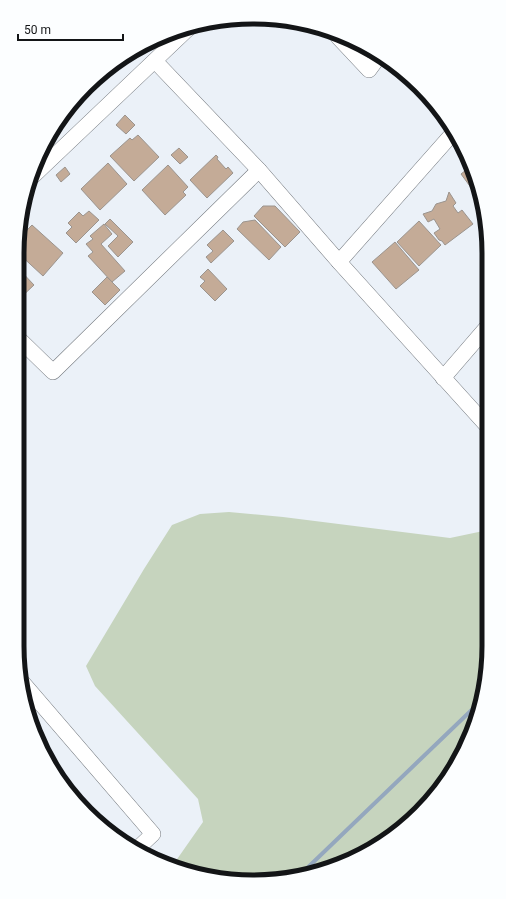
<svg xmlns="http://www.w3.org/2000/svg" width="506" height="899" viewBox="0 0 506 899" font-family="Roboto,sans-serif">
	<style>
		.green { fill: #c6d4be }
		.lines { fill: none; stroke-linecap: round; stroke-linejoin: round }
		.stream { stroke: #94a7be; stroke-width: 4 }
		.building { fill: #c4ab97; stroke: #9b948e }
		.minor-casing { stroke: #71767c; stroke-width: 16 }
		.minor { stroke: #fff; stroke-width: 15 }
		.rim { fill: none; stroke: #131517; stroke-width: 5 }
	</style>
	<rect width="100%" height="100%" fill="#ebf1f8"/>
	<polygon class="green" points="229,512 283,517 450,538 488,530 489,661 477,722 457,764 408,824 343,864 268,882 192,874 173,865 203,822 198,799 95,686 86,666 144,569 172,525 200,514"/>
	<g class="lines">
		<polyline class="stream" points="301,874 481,701"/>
	</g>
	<g class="building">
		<polygon points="125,115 135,125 126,134 116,125"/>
		<polygon points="138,135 159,157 134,181 110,156 130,138 132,140"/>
		<polygon points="179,148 188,157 180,164 171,155"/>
		<polygon points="216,155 218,157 217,159 226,169 228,167 233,173 207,198 190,180"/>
		<polygon points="108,163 127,184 100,210 81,189"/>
		<polygon points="168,165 188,187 183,192 186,195 165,215 142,190"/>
		<polygon points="471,166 475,174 473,176 478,183 483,204 461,174"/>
		<polygon points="65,167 70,174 61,182 56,175"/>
		<polygon points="449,192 456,203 453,206 458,213 462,210 473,224 445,245 442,241 439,240 434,233 440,229 434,219 428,222 423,214 432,211 436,204 446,201"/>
		<polygon points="263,206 275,206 300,232 285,247 254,216"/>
		<polygon points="89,211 99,220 76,243 66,233 72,227 68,223 79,212 83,216"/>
		<polygon points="110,219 133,242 118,257 108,246 118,236 105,224"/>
		<polygon points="255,220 281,247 269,260 237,229 243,222"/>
		<polygon points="419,221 441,245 419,266 397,242"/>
		<polygon points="104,224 112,234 101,244 125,271 112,282 88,256 93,252 86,244 93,239 90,236"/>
		<polygon points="32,225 63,253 43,276 17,252 17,240"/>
		<polygon points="223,230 234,241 211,263 206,257 213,251 207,245"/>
		<polygon points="395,242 419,270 396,289 372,262"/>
		<polygon points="17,267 34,285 17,301"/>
		<polygon points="208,269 227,289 215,301 200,286 205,281 200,277"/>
		<polygon points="107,277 120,290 105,305 92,292"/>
	</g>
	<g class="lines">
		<g class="minor-casing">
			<g id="minor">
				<polyline points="338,37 369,70 380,55"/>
				<polyline points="155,61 259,170 339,262 488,427"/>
				<polyline points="31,178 192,25"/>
				<polyline points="339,262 454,132"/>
				<polyline points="17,337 53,372 259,170"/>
				<polyline points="443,378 487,327"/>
				<polyline points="23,683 153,834 137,849"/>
			</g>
		</g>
		<use href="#minor" class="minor"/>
	</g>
	<path d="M0 0H506V899H0ZM253 24H253A229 229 0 0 1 482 253V646A229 229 0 0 1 253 875H253A229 229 0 0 1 24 646V253A229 229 0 0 1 253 24Z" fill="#fcfeff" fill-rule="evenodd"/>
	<path class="rim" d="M253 24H253A229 229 0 0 1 482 253V646A229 229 0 0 1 253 875H253A229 229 0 0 1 24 646V253A229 229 0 0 1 253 24Z"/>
	<path d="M18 34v6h105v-6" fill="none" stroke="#131517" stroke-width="2"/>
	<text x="24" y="34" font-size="12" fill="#131517" stroke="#fcfeff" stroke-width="3" paint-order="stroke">50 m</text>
</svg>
